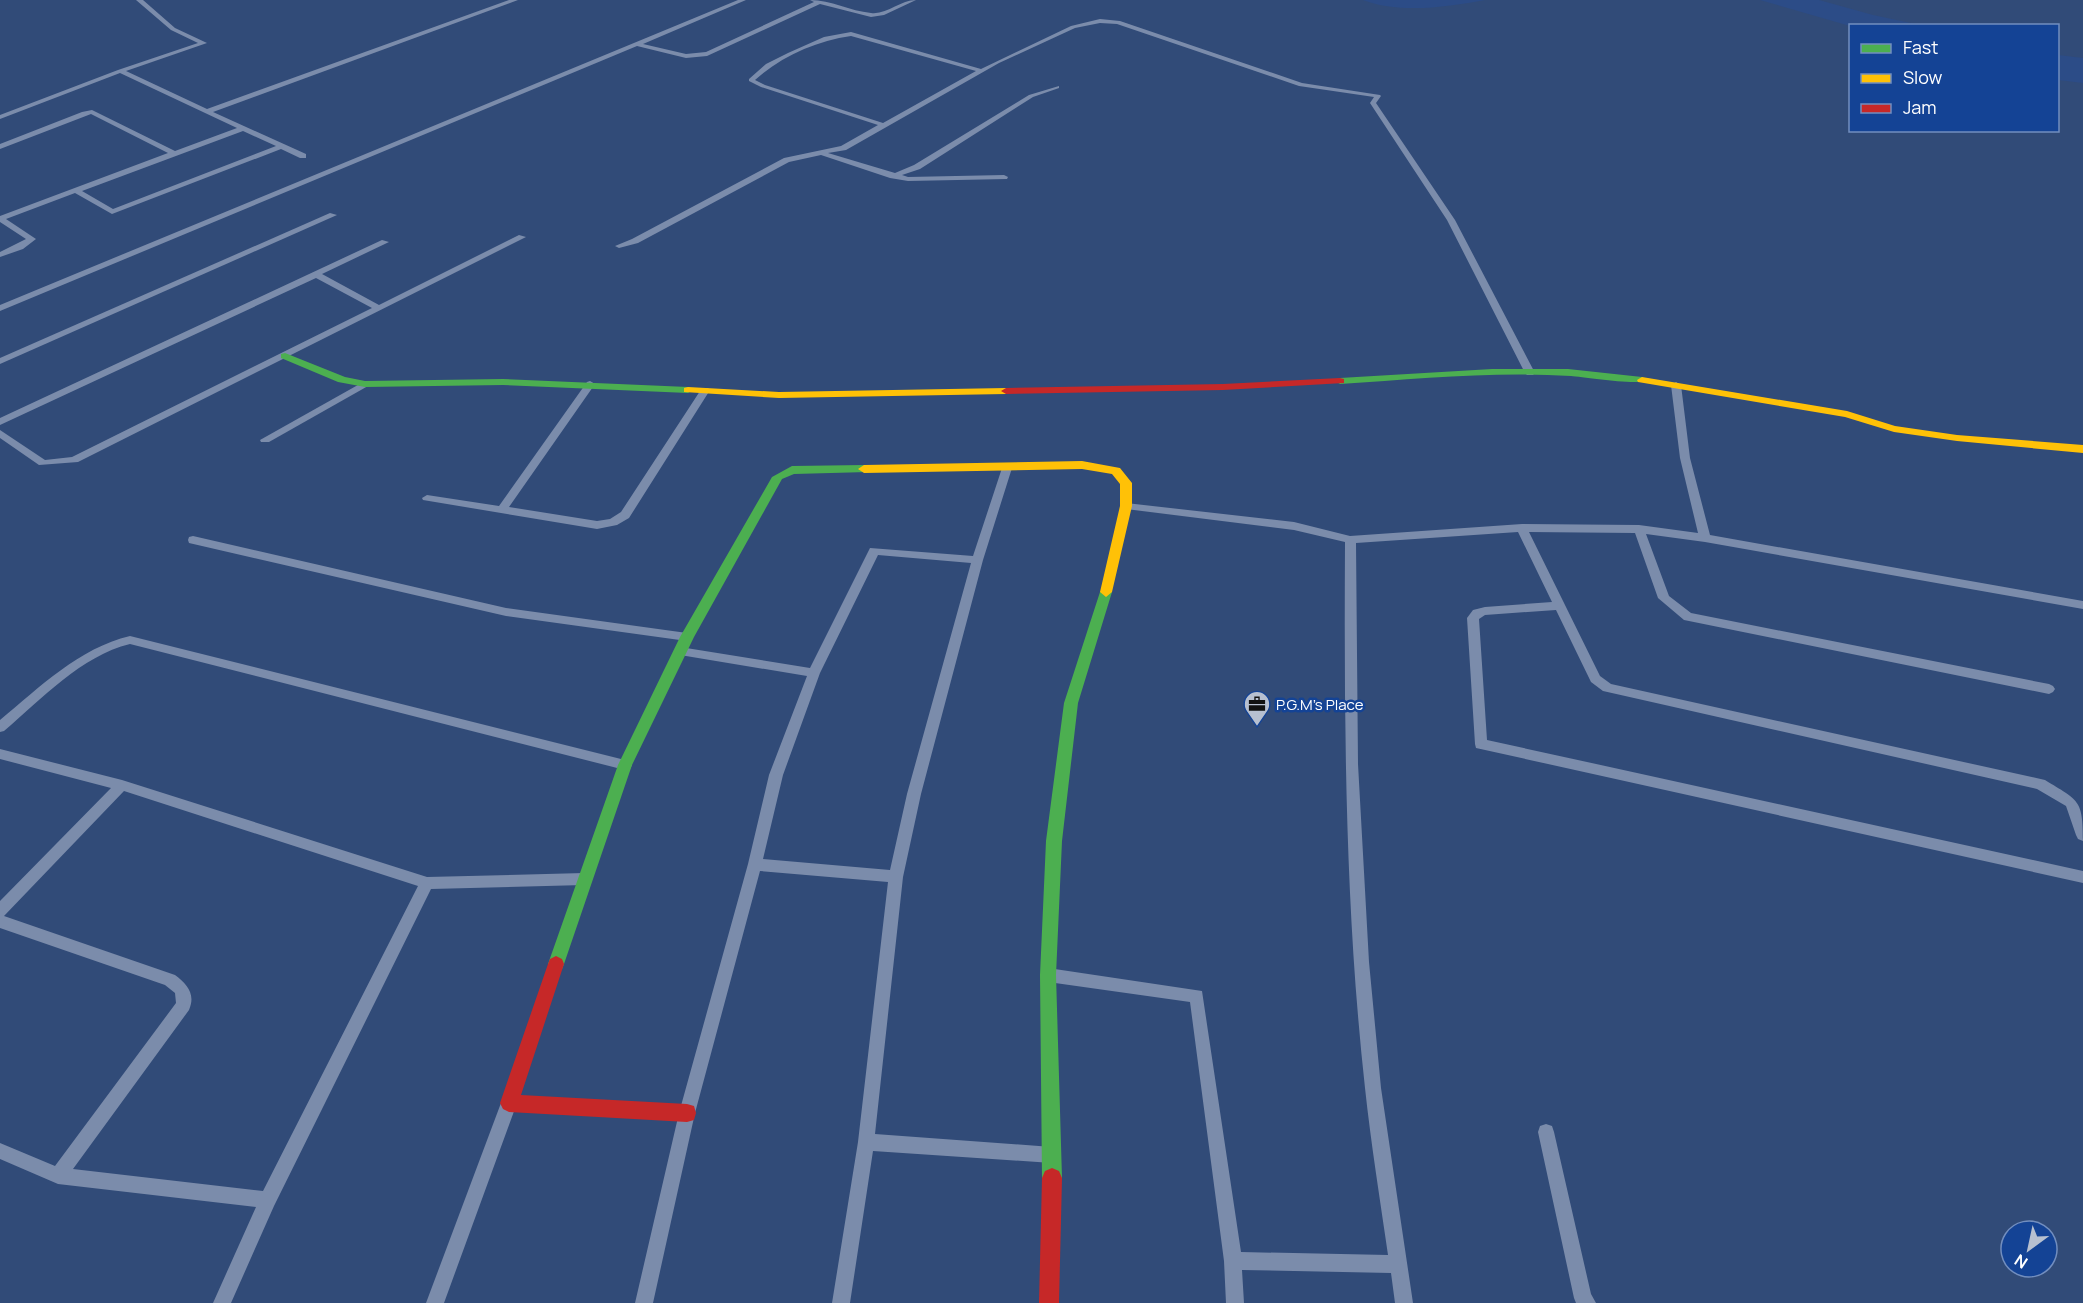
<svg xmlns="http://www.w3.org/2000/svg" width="2083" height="1303" viewBox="0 0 2083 1303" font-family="Manrope,sans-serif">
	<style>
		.water { fill: #2c4c87 }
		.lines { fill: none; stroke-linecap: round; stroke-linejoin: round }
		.street { fill: #7b8cab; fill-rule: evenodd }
		.fast { fill: #4caf50; fill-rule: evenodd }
		.slow { fill: #ffc107; fill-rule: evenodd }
		.jam { fill: #c62828; fill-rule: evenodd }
		.labels { text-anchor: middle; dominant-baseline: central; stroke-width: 5; stroke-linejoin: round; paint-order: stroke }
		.poi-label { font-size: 15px; fill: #fff; stroke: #144395; text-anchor: start }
	</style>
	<rect width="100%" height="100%" fill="#314b78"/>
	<g class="water">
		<path d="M1363,0H1485C1448,7 1399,14 1363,0Z"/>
		<polygon points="1760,0 1819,0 1873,15 1920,25 1850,26"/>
		<polygon points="2058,55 2083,58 2083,83 2058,80"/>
	</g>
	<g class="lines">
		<g class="street">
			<path d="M136,0H143L175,28L207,43L126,71L207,109L509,0H518L213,112L306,154V158H300L281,149L112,214L75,193L6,219L36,239L23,249L0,257V252L26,239L0,222V216L168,153L91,114L0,149V144L82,112L92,110L175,151L237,128L120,73L0,119V115L118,70L198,43L171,30ZM243,131L276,146L113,209L82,191Z"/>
			<path d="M738,0H746L643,44L686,54L706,52L814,2L810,0C831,0 850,11 871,13C887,15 900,0 916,0L884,15L871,17L820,4L707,56L686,58L637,46L0,311V305Z"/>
			<path d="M1100,19L1120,21L1302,83L1380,95L1381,96L1376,103L1455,220L1535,373L1533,375H1527L1525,373L1447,220L1370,103L1374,97L1299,86L1117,24L1100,23L1075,28L999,63L846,150L828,153L895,173L914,165L1029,95L1059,86V88L1033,97L920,169L902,175L908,177L1004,175L1008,177L1007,179L908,181L890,178L821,155L789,162L638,243L619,248L615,246L632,239L784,158L841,146L878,125L761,87L749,81V79L766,64L788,53L824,37L851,32L981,69L1071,26ZM851,36L976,71L883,123L765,85L755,80C782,56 816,41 851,36Z"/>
			<polygon points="330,213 337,215 0,364 0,358"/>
			<polygon points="519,235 526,237 78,462 39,465 0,438 0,430 45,460 72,457 372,308 316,278 0,425 0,418 382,240 389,242 322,274 379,305"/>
			<polygon points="365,381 368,382 368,386 269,442 261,442 260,440"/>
			<polygon points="590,381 595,384 509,507 597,521 610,519 621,512 702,388 708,388 710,390 629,518 617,525 597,529 423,500 422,498 427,495 499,506 587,382"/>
			<path d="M1676,382L1681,385L1690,458L1710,535L2083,601V609L1705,542L1646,534L1669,596L1691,613L2049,684L2053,686L2055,689L2053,692L2049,694L1684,620L1658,598L1635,533L1529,532L1600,676L1611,684L2045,780C2079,801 2083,799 2083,841L2078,839L2076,835L2066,806L2037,789L1603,691L1591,682L1556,610L1485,615L1479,619L1487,740L2083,871V883L1476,748L1475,744L1467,618L1473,610L1485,607L1552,602L1518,532L1356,543L1358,764L1369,962L1381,1088L1413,1303H1395L1391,1273L1242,1270L1244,1303H1226L1224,1261L1190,1002L1048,982L1043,980L1040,975L1043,970L1048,968L1202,991L1241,1252L1388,1255C1380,1199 1371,1144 1365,1088C1345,907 1344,724 1345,542L1294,530L1126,509L1121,506L1126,503L1294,522L1350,536L1522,524L1639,525L1698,533L1680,458L1671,385Z"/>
			<path d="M1007,465L1012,468L983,560L921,794L903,877L875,1134L1052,1147L1058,1149L1060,1155L1058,1161L1052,1163L873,1151L850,1303H832L858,1142L888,882L760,871L695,1113L653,1303H635L679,1113L748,864L769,775L807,676L680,655L674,651L680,647L810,668L870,548L973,556L1002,468ZM878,555L971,563L907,794L890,870L763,859L783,775L820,673Z"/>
			<polygon points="193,536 506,608 687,633 693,637 687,641 506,616 189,543 188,540 189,537"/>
			<path d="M130,636L625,760L630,761L632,765L630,769L625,770L130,644C81,656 42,699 4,731L0,732V720C40,687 79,648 130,636Z"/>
			<path d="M0,749L122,780L427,877L584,873L589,875L591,879L589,883L584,885L431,889L274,1206L231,1303H213L256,1207L58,1184L0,1159V1143L55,1166L176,1003L175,993L165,985L0,928V901L111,788L0,759ZM124,791L418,886L263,1191L73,1169L189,1010C196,994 187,984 175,975L4,916Z"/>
			<polygon points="509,1095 515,1097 517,1103 444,1303 426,1303 501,1103 503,1097"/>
			<polygon points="1546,1124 1552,1126 1554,1132 1591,1294 1596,1303 1576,1303 1574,1298 1538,1132 1540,1126"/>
		</g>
		<g class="fast">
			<polygon points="285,353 345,377 365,381 503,379 688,387 693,390 688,393 503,385 365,387 338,382 281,358 281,354"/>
			<path d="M1492,369H1568L1642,377L1647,380C1640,386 1584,377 1571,376C1494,371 1416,379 1340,384L1335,381L1340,378Z"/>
			<polygon points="864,465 870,469 868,472 794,474 782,479 694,637 632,765 564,964 562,969 556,972 550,969 548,964 618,765 680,637 772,477 792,466"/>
			<polygon points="1106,587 1112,592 1078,703 1062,841 1056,975 1062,1178 1059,1185 1052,1188 1045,1185 1042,1178 1040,975 1046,841 1064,703 1100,592"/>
		</g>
		<g class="slow">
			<polygon points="1642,377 1847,411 1895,426 1957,435 2083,445 2083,453 1957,441 1894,432 1845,417 1638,382 1637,380"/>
			<polygon points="688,387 779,392 1006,388 1011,391 1006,394 779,398 684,392 684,388"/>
			<polygon points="1082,461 1120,468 1132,483 1132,506 1112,592 1106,597 1100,592 1120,506 1120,484 1112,474 1082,469 864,473 858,469 864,465"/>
		</g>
		<g class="jam">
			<polygon points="1340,378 1344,379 1344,383 1223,390 1006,394 1001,391 1006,388 1223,384"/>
			<polygon points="556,956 562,959 564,964 521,1095 687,1104 694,1106 696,1113 694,1120 687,1122 509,1112 503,1109 500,1103 548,964 550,959"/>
			<polygon points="1052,1168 1059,1171 1062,1178 1059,1303 1039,1303 1042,1178 1045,1171"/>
		</g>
	</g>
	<defs>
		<g id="office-pin" transform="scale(1.35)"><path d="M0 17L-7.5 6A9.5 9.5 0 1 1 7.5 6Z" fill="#b7c0d0" stroke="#144395"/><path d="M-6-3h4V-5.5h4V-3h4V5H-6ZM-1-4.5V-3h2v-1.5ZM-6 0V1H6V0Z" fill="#111"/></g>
	</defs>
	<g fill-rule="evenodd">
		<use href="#office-pin" x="1257" y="704"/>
	</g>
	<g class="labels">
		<g class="poi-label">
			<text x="1276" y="704">P.G.M’s Place</text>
		</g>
	</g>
	<rect x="1849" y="24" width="210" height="108" fill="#144395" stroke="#728ebf" stroke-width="1.5"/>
	<rect x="1861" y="44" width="30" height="9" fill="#4caf50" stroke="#728ebf" stroke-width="1.5"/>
	<text x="1903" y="54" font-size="18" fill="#ffffff">Fast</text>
	<rect x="1861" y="74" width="30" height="9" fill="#ffc107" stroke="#728ebf" stroke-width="1.5"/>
	<text x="1903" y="84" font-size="18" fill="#ffffff">Slow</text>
	<rect x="1861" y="104" width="30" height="9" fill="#c62828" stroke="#728ebf" stroke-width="1.5"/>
	<text x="1903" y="114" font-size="18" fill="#ffffff">Jam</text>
	<g transform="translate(2029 1249) rotate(213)"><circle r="28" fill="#144395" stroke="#728ebf" stroke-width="1.5"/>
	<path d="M0-4.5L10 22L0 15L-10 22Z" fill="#b7c0d0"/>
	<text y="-9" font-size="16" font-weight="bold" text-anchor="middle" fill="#ffffff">N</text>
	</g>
</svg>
